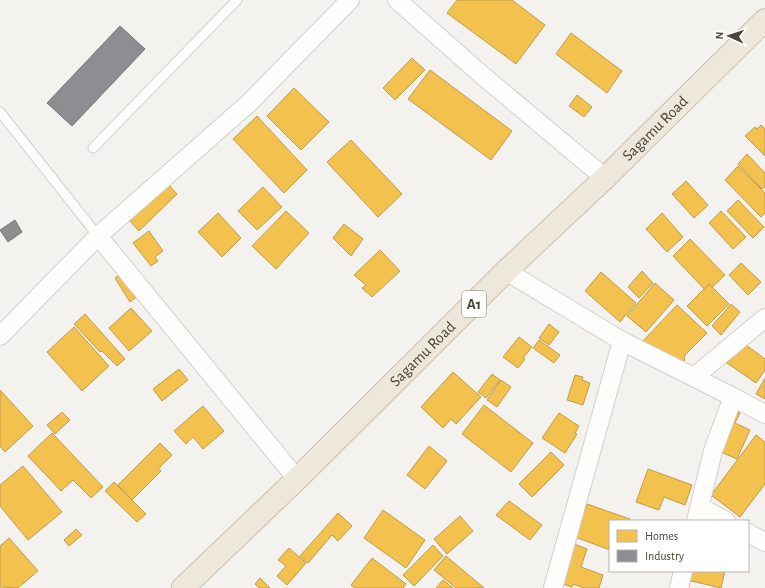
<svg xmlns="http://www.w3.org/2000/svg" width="765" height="588" viewBox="0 0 765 588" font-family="'Alegreya Sans',sans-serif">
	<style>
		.homes { fill: #f2c14e; stroke: #c09c48 }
		.industry { fill: #8d8d92; stroke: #797777 }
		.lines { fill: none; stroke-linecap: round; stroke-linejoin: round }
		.lane-casing { stroke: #d2d0cb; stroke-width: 11 }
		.street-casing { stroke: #d2d0cb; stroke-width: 20 }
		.highway-casing { stroke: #ccbfa9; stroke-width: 24 }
		.lane { stroke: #fdfdfc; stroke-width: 9 }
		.street { stroke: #fdfdfc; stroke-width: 18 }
		.highway { stroke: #ede8db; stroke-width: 22 }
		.labels { text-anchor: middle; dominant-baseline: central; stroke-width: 4; stroke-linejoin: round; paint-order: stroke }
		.shield { fill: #fff; stroke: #817c74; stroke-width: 1 }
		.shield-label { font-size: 15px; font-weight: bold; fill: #4b4439 }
		.street-label { font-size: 16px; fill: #4b4439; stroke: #fff }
	</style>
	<rect width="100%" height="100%" fill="#f4f2ee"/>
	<g class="homes">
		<polygon points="457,0 512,0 545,25 516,64 447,13"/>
		<polygon points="571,33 622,71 607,93 556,54"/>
		<polygon points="412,58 425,70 395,100 383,88"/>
		<polygon points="430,70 512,131 491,160 408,99"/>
		<polygon points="294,88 329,122 301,150 267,116"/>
		<polygon points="577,95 592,107 584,117 569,106"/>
		<polygon points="257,116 307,170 284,193 233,139"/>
		<polygon points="761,125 765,129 765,156 745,136 755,127 757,129"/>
		<polygon points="351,140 402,194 378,217 327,162"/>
		<polygon points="747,154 765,173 765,187 762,189 738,164"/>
		<polygon points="738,166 765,193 765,213 761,217 725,180"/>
		<polygon points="686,181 708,205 694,218 672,194"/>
		<polygon points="168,184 177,194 139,231 130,221"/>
		<polygon points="263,187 282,207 257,230 238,211"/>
		<polygon points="738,200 764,227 753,238 727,211"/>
		<polygon points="286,211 309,233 276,269 252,246"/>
		<polygon points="721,211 746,237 733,249 709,223"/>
		<polygon points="218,213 241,238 222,257 198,232"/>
		<polygon points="662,213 683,237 667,252 646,229"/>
		<polygon points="344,224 363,239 351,256 333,238"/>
		<polygon points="149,231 163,251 155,257 158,261 151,266 133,243"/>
		<polygon points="690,239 725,275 707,292 673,256"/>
		<polygon points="380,250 400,271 372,297 362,288 366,285 354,275"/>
		<polygon points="741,263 761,282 748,295 729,275"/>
		<polygon points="642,271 653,283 639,298 628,287"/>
		<polygon points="124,272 139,295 130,302 115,278"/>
		<polygon points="601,272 636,303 620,322 585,291"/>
		<polygon points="655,283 674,300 646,332 627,316"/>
		<polygon points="709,284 729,304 707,326 687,306"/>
		<polygon points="731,304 740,312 721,335 712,326"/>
		<polygon points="677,305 707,333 685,355 684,362 668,356 664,360 643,341"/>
		<polygon points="131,308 152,331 129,351 109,328"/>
		<polygon points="85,314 125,359 117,366 102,351 100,352 74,324"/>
		<polygon points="549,324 559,332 549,345 539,338"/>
		<polygon points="74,327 109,366 82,391 47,352"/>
		<polygon points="519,337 532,347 523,358 525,359 518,368 503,357"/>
		<polygon points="539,340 560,355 554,363 533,348"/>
		<polygon points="742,342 765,359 765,370 756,383 727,363"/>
		<polygon points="179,369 188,380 162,401 153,389"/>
		<polygon points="453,372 481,397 456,424 451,419 443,428 421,407"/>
		<polygon points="492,374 500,380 486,398 478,392"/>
		<polygon points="575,375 583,377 582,380 590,383 583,405 567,400"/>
		<polygon points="765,378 765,399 756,394"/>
		<polygon points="501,380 511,387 497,407 487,400"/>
		<polygon points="0,390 33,426 5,452 0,446"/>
		<polygon points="484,405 533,443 511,472 462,434"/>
		<polygon points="203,406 224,431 203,449 193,437 186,444 174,431"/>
		<polygon points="735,410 740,413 735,423 750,430 737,459 716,450"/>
		<polygon points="62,412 70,420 55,434 47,425"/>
		<polygon points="559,413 579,426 575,433 577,434 565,453 542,438"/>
		<polygon points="52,433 103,487 91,498 73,480 61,491 28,456"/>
		<polygon points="756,435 765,442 765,484 740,517 711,495"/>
		<polygon points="160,443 172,455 158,469 161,471 132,500 118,485"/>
		<polygon points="429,446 447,461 425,489 407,475"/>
		<polygon points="551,452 564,465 532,497 519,484"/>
		<polygon points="23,466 62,512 28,540 0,506 0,485"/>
		<polygon points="648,469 692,485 685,505 664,497 659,510 636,502"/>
		<polygon points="114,482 146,514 137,522 105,491"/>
		<polygon points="509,501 542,525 530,540 496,515"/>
		<polygon points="587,504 630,519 629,521 610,521 610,550 575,537"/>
		<polygon points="383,510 425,540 406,568 364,538"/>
		<polygon points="338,513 352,526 338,541 332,535 308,563 300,556"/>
		<polygon points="460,516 473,531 447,554 434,539"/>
		<polygon points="76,529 82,535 69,546 64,540"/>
		<polygon points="9,538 38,571 18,588 0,587 0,546"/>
		<polygon points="574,544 587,549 581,567 603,575 599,588 584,588 573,584 572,587 560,583"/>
		<polygon points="433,545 443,556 414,586 403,575"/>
		<polygon points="289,548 306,563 287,585 277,576 286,566 278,560"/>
		<polygon points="446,556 484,588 456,588 434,570"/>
		<polygon points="372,558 406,584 403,588 355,588 351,585"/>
		<polygon points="689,571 725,571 721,588 687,580"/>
		<polygon points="260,578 270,588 259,588 255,584"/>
		<polygon points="443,580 453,588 436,588"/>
	</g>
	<g class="industry">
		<polygon points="120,26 145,49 72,126 47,103"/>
		<polygon points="15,220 22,232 8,242 0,230"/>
	</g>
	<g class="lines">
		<g class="lane-casing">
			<g id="lane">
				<polyline points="0,112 98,236"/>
				<polyline points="93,148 237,0"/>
			</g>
		</g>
		<g class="street-casing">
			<g id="street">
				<polyline points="397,0 483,76 605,178"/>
				<polyline points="98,236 297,479"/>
				<polyline points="506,271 622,341 733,397 713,451 696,521"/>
				<polyline points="0,336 98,236 249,103 350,0"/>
				<polyline points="694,377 765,318"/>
				<polyline points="733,397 765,414"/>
				<polyline points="700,507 726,521"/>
				<polyline points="748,533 765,542"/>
				<polyline points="553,588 622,341"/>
				<polyline points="679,588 683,571"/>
			</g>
		</g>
		<g class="highway-casing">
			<g id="highway">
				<path id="s1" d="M183,588L297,479L506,271L605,178L765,20"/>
			</g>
		</g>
		<use href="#lane" class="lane"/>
		<use href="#street" class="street"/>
		<use href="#highway" class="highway"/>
	</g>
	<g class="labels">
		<rect class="shield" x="462" y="291" width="24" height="26" rx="3"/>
		<g class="shield-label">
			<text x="474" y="304">A1</text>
		</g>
		<g class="street-label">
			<text stroke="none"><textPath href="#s1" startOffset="659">Sagamu Road</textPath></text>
			<text stroke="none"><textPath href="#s1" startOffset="335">Sagamu Road</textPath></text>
		</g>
	</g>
	<rect x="609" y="520" width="140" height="52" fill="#ffffff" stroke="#b7b4b0"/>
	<rect x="617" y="530" width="20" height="12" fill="#f2c14e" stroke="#b7b4b0"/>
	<text x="645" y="540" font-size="12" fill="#4b4439">Homes</text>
	<rect x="617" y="550" width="20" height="12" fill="#8d8d92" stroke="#b7b4b0"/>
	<text x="645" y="560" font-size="12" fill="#4b4439">Industry</text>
	<g transform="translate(729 36) rotate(273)" stroke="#ffffff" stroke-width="3" paint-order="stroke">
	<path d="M0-3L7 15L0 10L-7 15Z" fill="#4b4439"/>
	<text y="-6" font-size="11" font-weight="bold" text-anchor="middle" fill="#4b4439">N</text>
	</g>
</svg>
